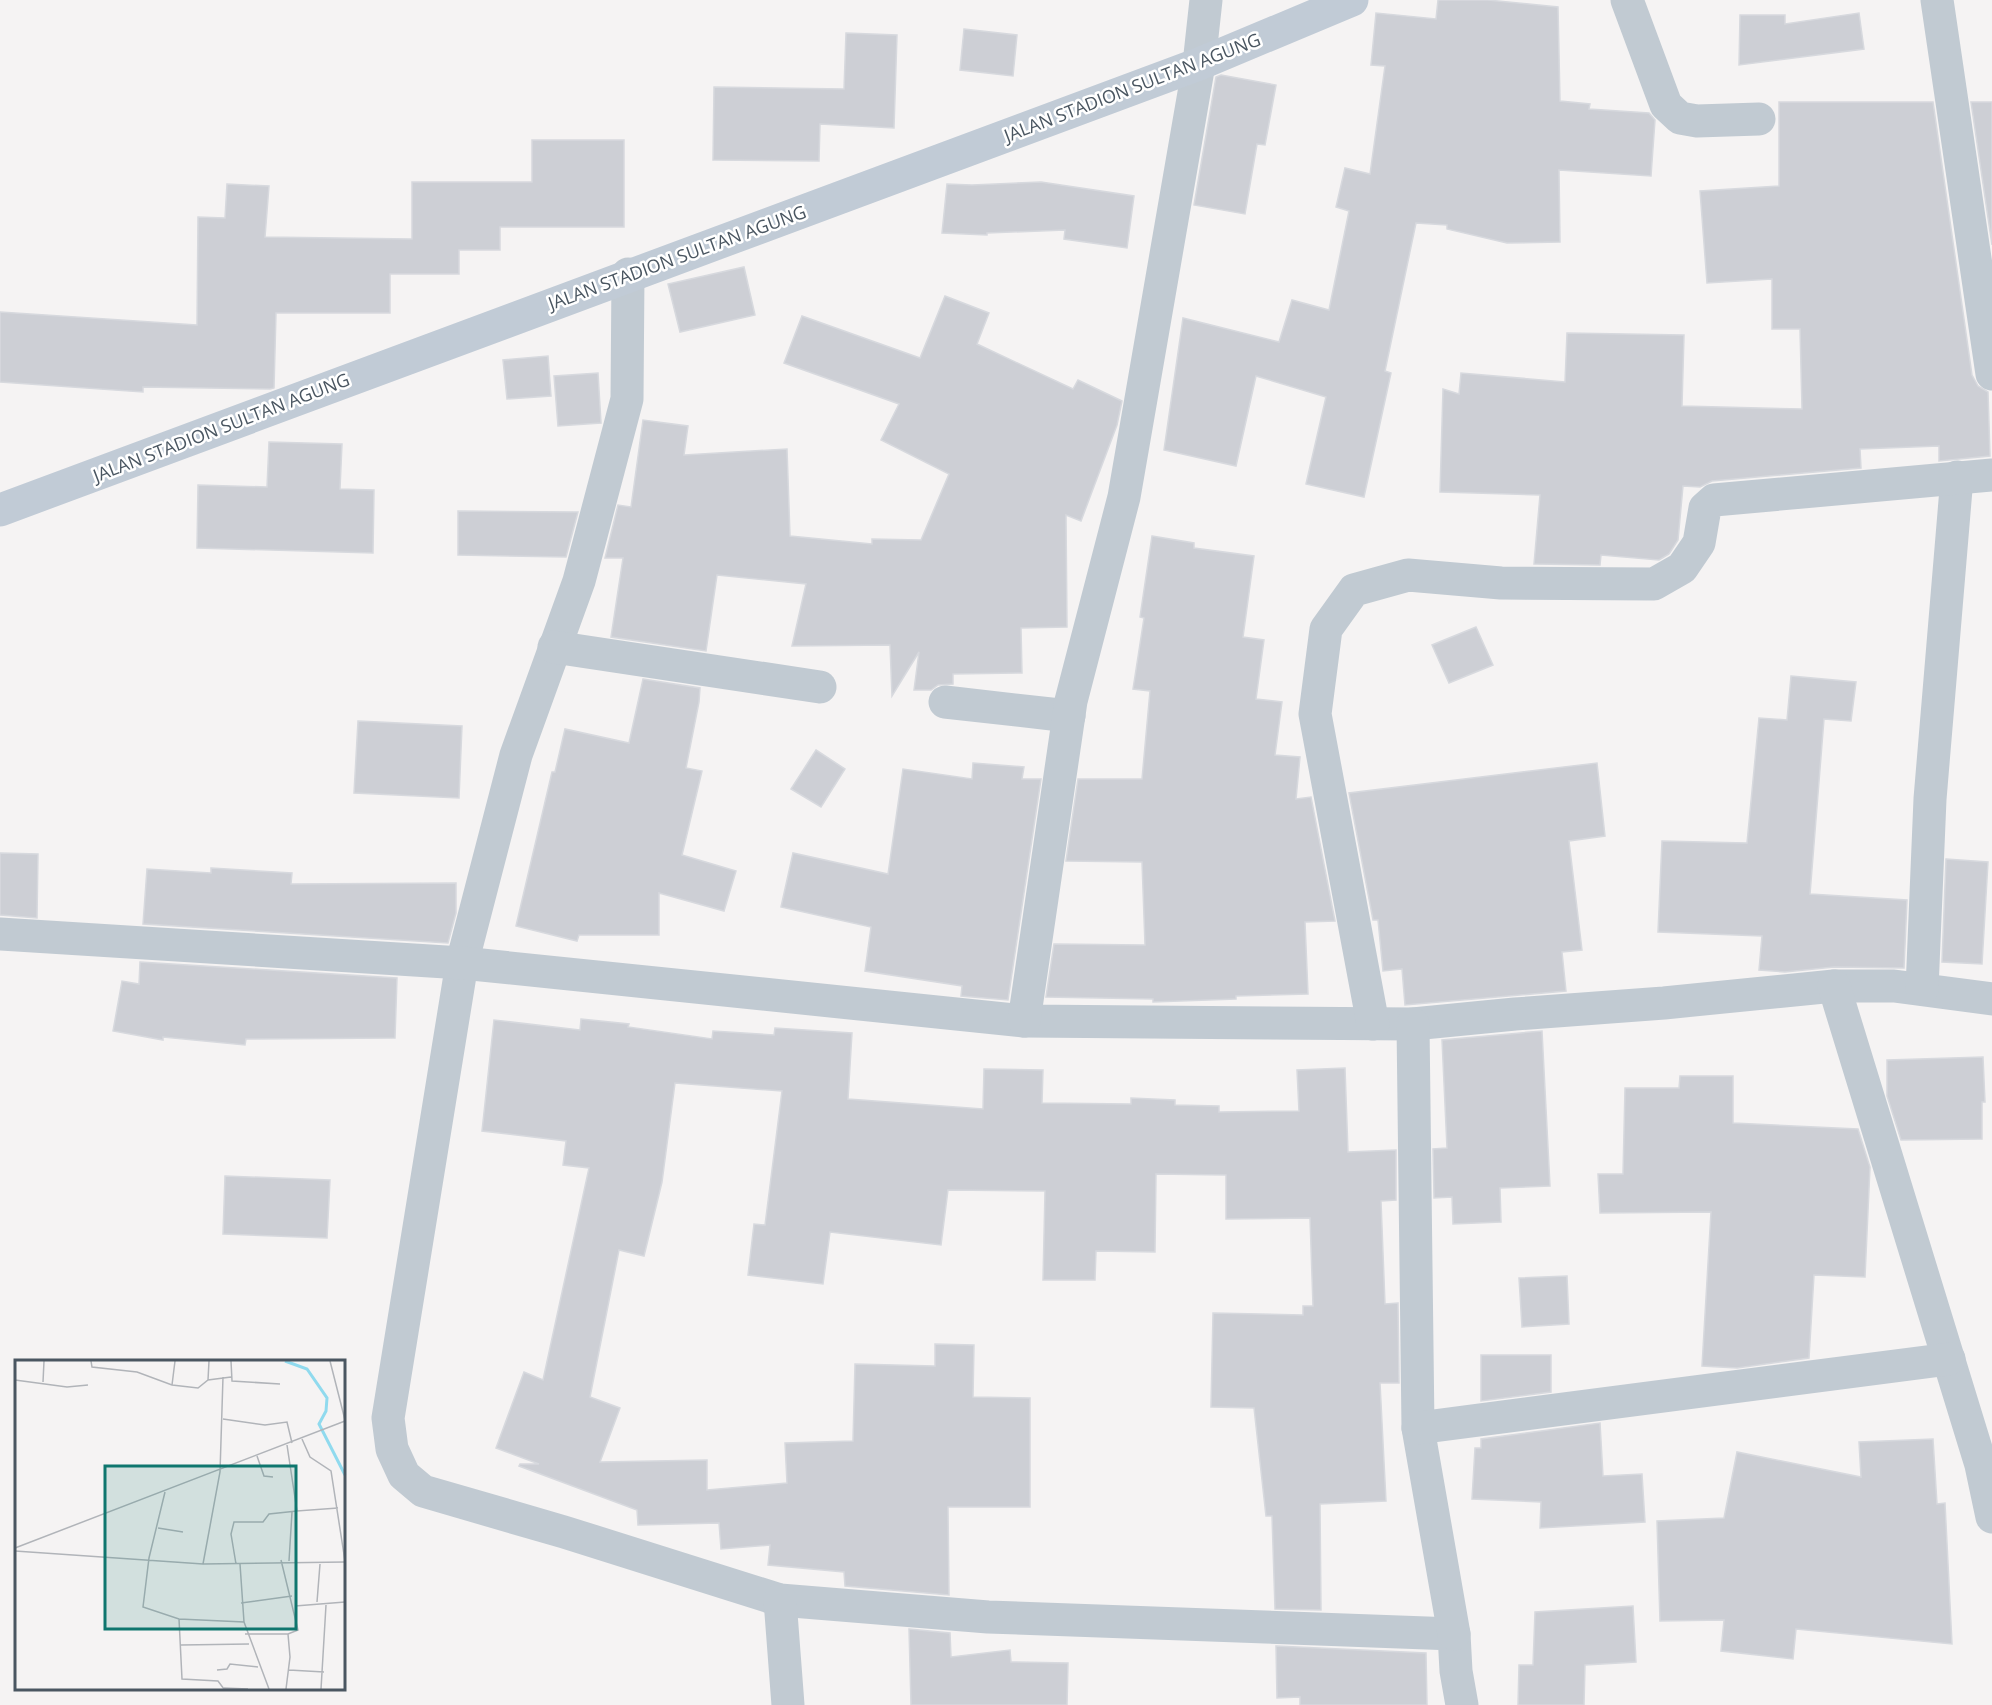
<svg xmlns="http://www.w3.org/2000/svg" width="1992" height="1705" viewBox="0 0 1992 1705" font-family="'Open Sans',sans-serif">
	<style>
		.building { fill: #cdcfd5; stroke: #d7d9de; stroke-width: 1.5 }
		.lines { fill: none; stroke-linecap: round; stroke-linejoin: round }
		.minor { stroke: #c1cad2; stroke-width: 33 }
		.secondary { stroke: #c1cbd6; stroke-width: 33 }
		.labels { text-anchor: middle; dominant-baseline: central; stroke-width: 5; stroke-linejoin: round; paint-order: stroke }
		.street-label { font-size: 18px; fill: #4a5661; stroke: #fff }
		.inset-river { fill: none; stroke: #90daee; stroke-width: 3 }
		.inset-road { fill: none; stroke: #b1b4b9; stroke-width: 1.5 }
		.view { fill: #0f766e; fill-opacity: 0.15; stroke: #0f766e; stroke-width: 3 }
		.inset-edge { fill: none; stroke: #4a5661; stroke-width: 3 }
	</style>
	<rect width="100%" height="100%" fill="#f5f3f3"/>
	<g class="building">
		<polygon points="1438,0 1488,0 1558,7 1560,101 1590,104 1589,109 1649,113 1655,120 1651,176 1559,170 1560,242 1507,243 1447,229 1447,225 1416,223 1385,371 1391,373 1364,497 1306,484 1326,397 1256,376 1236,466 1164,450 1183,318 1279,342 1292,300 1329,310 1349,211 1336,207 1345,168 1370,174 1385,66 1371,65 1376,13 1436,19"/>
		<polygon points="1859,13 1864,49 1739,65 1740,15 1785,15 1785,24"/>
		<polygon points="964,29 1017,35 1013,76 960,70"/>
		<polygon points="846,33 897,35 894,128 820,124 819,161 713,160 714,87 844,89"/>
		<polygon points="1221,75 1276,85 1265,145 1257,144 1245,214 1194,205 1216,77"/>
		<polygon points="1779,102 1933,102 1972,375 1978,386 1988,392 1990,456 1939,461 1939,446 1860,449 1861,468 1712,481 1700,487 1683,486 1678,540 1669,554 1659,560 1601,555 1600,565 1534,564 1540,495 1440,492 1443,389 1459,394 1461,373 1565,382 1567,333 1684,335 1682,406 1802,409 1800,329 1772,329 1772,279 1707,283 1700,191 1779,186"/>
		<polygon points="1971,102 1992,102 1992,245"/>
		<polygon points="532,140 624,140 624,227 500,227 500,250 459,250 459,274 390,274 390,313 276,313 274,388 270,389 143,387 143,392 0,382 0,312 197,325 198,217 225,218 227,184 269,186 265,237 412,239 412,182 532,182"/>
		<polygon points="1041,182 1134,196 1127,248 1064,239 1065,230 987,233 987,235 942,233 947,184 972,185"/>
		<polygon points="744,267 755,315 680,332 668,284"/>
		<polygon points="945,296 989,313 977,344 1073,389 1078,380 1122,401 1117,425 1081,521 1066,515 1067,627 1021,628 1022,673 953,674 953,684 938,685 931,690 914,690 919,652 892,696 890,645 792,646 806,584 717,575 706,651 611,637 623,558 605,558 618,505 631,507 643,420 688,426 684,455 787,449 790,536 872,544 872,539 921,540 949,474 881,440 899,404 784,363 802,316 920,358"/>
		<polygon points="548,356 551,396 507,399 503,360"/>
		<polygon points="598,373 601,423 558,426 554,376"/>
		<polygon points="269,442 342,444 340,489 374,490 373,553 197,548 198,485 267,487"/>
		<polygon points="458,511 578,512 566,557 458,555"/>
		<polygon points="1152,536 1194,543 1194,548 1254,556 1243,637 1264,640 1256,699 1282,702 1275,755 1300,757 1296,799 1311,797 1335,921 1305,922 1308,994 1236,996 1236,999 1153,1002 1153,999 1046,997 1054,944 1145,945 1142,862 1066,861 1078,779 1142,779 1150,691 1133,689 1144,618 1140,617"/>
		<polygon points="1476,627 1493,665 1449,683 1432,645"/>
		<polygon points="1791,676 1856,682 1851,721 1824,719 1810,894 1907,900 1904,968 1834,967 1785,972 1759,970 1762,936 1658,932 1662,841 1747,843 1759,718 1787,720"/>
		<polygon points="643,679 700,688 699,702 686,768 702,771 682,855 736,871 724,911 659,893 659,935 579,935 577,941 516,926 552,772 555,772 565,729 629,743"/>
		<polygon points="358,721 462,726 459,798 354,793"/>
		<polygon points="816,750 845,769 821,807 791,789"/>
		<polygon points="973,763 1024,767 1022,779 1041,779 1008,1000 961,996 962,986 865,971 871,927 781,907 793,853 888,874 903,769 972,779"/>
		<polygon points="1597,763 1605,836 1569,841 1582,950 1562,952 1566,991 1405,1005 1402,969 1383,971 1378,920 1373,920 1349,793"/>
		<polygon points="0,853 38,854 37,918 0,915"/>
		<polygon points="1946,859 1988,862 1982,964 1942,962"/>
		<polygon points="211,868 292,873 291,884 456,883 456,913 448,943 143,924 147,869 211,873"/>
		<polygon points="140,962 397,978 395,1038 246,1039 245,1045 163,1037 163,1040 113,1031 122,981 139,984"/>
		<polygon points="581,1019 629,1024 628,1027 712,1039 713,1031 774,1035 775,1028 852,1033 848,1099 983,1109 984,1069 1043,1070 1042,1103 1131,1104 1131,1098 1175,1100 1175,1105 1219,1106 1219,1112 1299,1111 1297,1070 1345,1068 1348,1152 1396,1150 1396,1200 1381,1201 1385,1304 1398,1303 1399,1383 1380,1383 1386,1501 1320,1504 1321,1610 1275,1609 1272,1516 1266,1516 1254,1408 1211,1407 1213,1313 1303,1315 1303,1306 1313,1306 1310,1218 1226,1219 1226,1175 1156,1174 1155,1252 1096,1251 1095,1280 1043,1280 1045,1191 948,1190 941,1245 830,1232 823,1284 748,1275 754,1224 765,1225 782,1091 675,1083 662,1182 644,1256 619,1250 590,1397 620,1408 600,1462 707,1460 707,1490 787,1483 785,1443 853,1441 855,1364 935,1366 935,1344 974,1345 973,1397 1030,1398 1030,1507 948,1507 949,1595 845,1586 844,1572 768,1565 770,1545 721,1549 719,1523 638,1525 637,1510 519,1466 520,1464 539,1464 496,1448 524,1372 543,1380 589,1168 563,1165 566,1141 482,1131 494,1020 580,1030"/>
		<polygon points="1542,1031 1550,1186 1500,1188 1501,1222 1453,1224 1452,1197 1434,1198 1433,1149 1447,1148 1442,1040"/>
		<polygon points="1983,1057 1985,1102 1982,1102 1982,1139 1901,1140 1887,1096 1887,1060"/>
		<polygon points="1680,1076 1733,1076 1733,1123 1858,1129 1870,1167 1865,1277 1814,1275 1809,1358 1737,1368 1702,1366 1711,1212 1600,1213 1598,1174 1623,1174 1625,1088 1679,1088"/>
		<polygon points="225,1176 330,1180 327,1238 223,1234"/>
		<polygon points="1567,1276 1569,1324 1522,1327 1519,1278"/>
		<polygon points="1481,1355 1551,1355 1551,1392 1481,1401"/>
		<polygon points="1600,1423 1603,1476 1642,1474 1645,1522 1540,1528 1541,1502 1472,1499 1475,1448 1481,1448 1481,1439"/>
		<polygon points="1933,1439 1937,1504 1945,1503 1952,1644 1796,1629 1793,1659 1721,1651 1724,1620 1660,1621 1657,1521 1724,1518 1737,1452 1861,1477 1859,1442"/>
		<polygon points="1633,1606 1636,1662 1585,1665 1584,1705 1518,1705 1519,1665 1533,1665 1535,1612"/>
		<polygon points="909,1629 950,1633 951,1657 1010,1650 1011,1662 1068,1663 1067,1705 911,1705"/>
		<polygon points="1276,1646 1426,1653 1427,1705 1300,1705 1300,1697 1277,1698"/>
	</g>
	<g class="lines">
		<g class="minor">
			<polyline points="1627,0 1666,105 1680,118 1697,121 1759,119"/>
			<polyline points="1937,0 1992,374"/>
			<polyline points="628,274 627,399 579,581 516,755 462,963 388,1418 392,1449 404,1475 423,1491 564,1532 780,1600 988,1617 1454,1634 1456,1671 1462,1705"/>
			<polyline points="554,647 820,687"/>
			<polyline points="945,702 1069,716"/>
			<polyline points="0,934 462,963 1024,1021 1413,1024 1515,1014 1664,1003 1834,986 1894,986 1992,999"/>
			<polyline points="1834,986 1981,1465 1992,1517"/>
			<polyline points="1922,989 1930,799 1957,477"/>
			<polyline points="1024,1021 1071,701 1124,497 1199,64 1206,0"/>
			<polyline points="1373,1024 1315,714 1326,629 1354,590 1408,575 1501,583 1654,584 1682,568 1699,543 1705,508 1714,500 1992,475"/>
			<polyline points="1413,1024 1418,1428 1454,1634"/>
			<polyline points="1418,1428 1949,1359"/>
			<polyline points="780,1600 788,1705"/>
		</g>
		<polyline class="secondary" points="0,510 1199,64 1352,0"/>
	</g>
	<g class="labels">
		<g class="street-label">
			<text transform="translate(1132 87) rotate(-21)">JALAN STADION SULTAN AGUNG</text>
			<text transform="translate(677 257) rotate(-20)">JALAN STADION SULTAN AGUNG</text>
			<text transform="translate(221 427) rotate(-21)">JALAN STADION SULTAN AGUNG</text>
		</g>
	</g>
	<g transform="translate(15 1360)">
		<rect width="330" height="330" fill="#f5f3f3"/>
		<path class="inset-river" d="M270,1L292,9L312,38L311,51L304,64L330,115"/>
		<path class="inset-road" d="M76,1L77,7L122,12L157,25L183,28L193,20L216,17M216,1L217,21L265,24M315,1L330,60M0,20L52,27L73,25M193,20L194,1M28,22L29,1M157,25L160,1M208,59L250,65L272,62L277,83M287,79L295,97L316,111L330,201M272,85L282,151L323,148M242,96L249,116L258,117M150,132L134,198L128,247L164,259L229,262L254,329M143,168L168,172M0,188L330,61M0,191L188,204L330,202M274,201L277,152M188,204L205,112L208,17M221,204L216,174L219,162H248L254,154L282,151M225,204L229,262M302,242L305,204M226,243L277,236M280,246L330,242M164,259L167,319L203,321L209,329M230,274H273L283,270L266,200M166,285L234,284M202,310L212,309L215,304L243,307M274,310L309,312M209,328L233,329M271,329L275,297L273,274M306,329L311,245"/>
		<path class="view" d="M90,106H281V269H90Z"/>
		<rect width="330" height="330" class="inset-edge"/>
	</g>
</svg>
